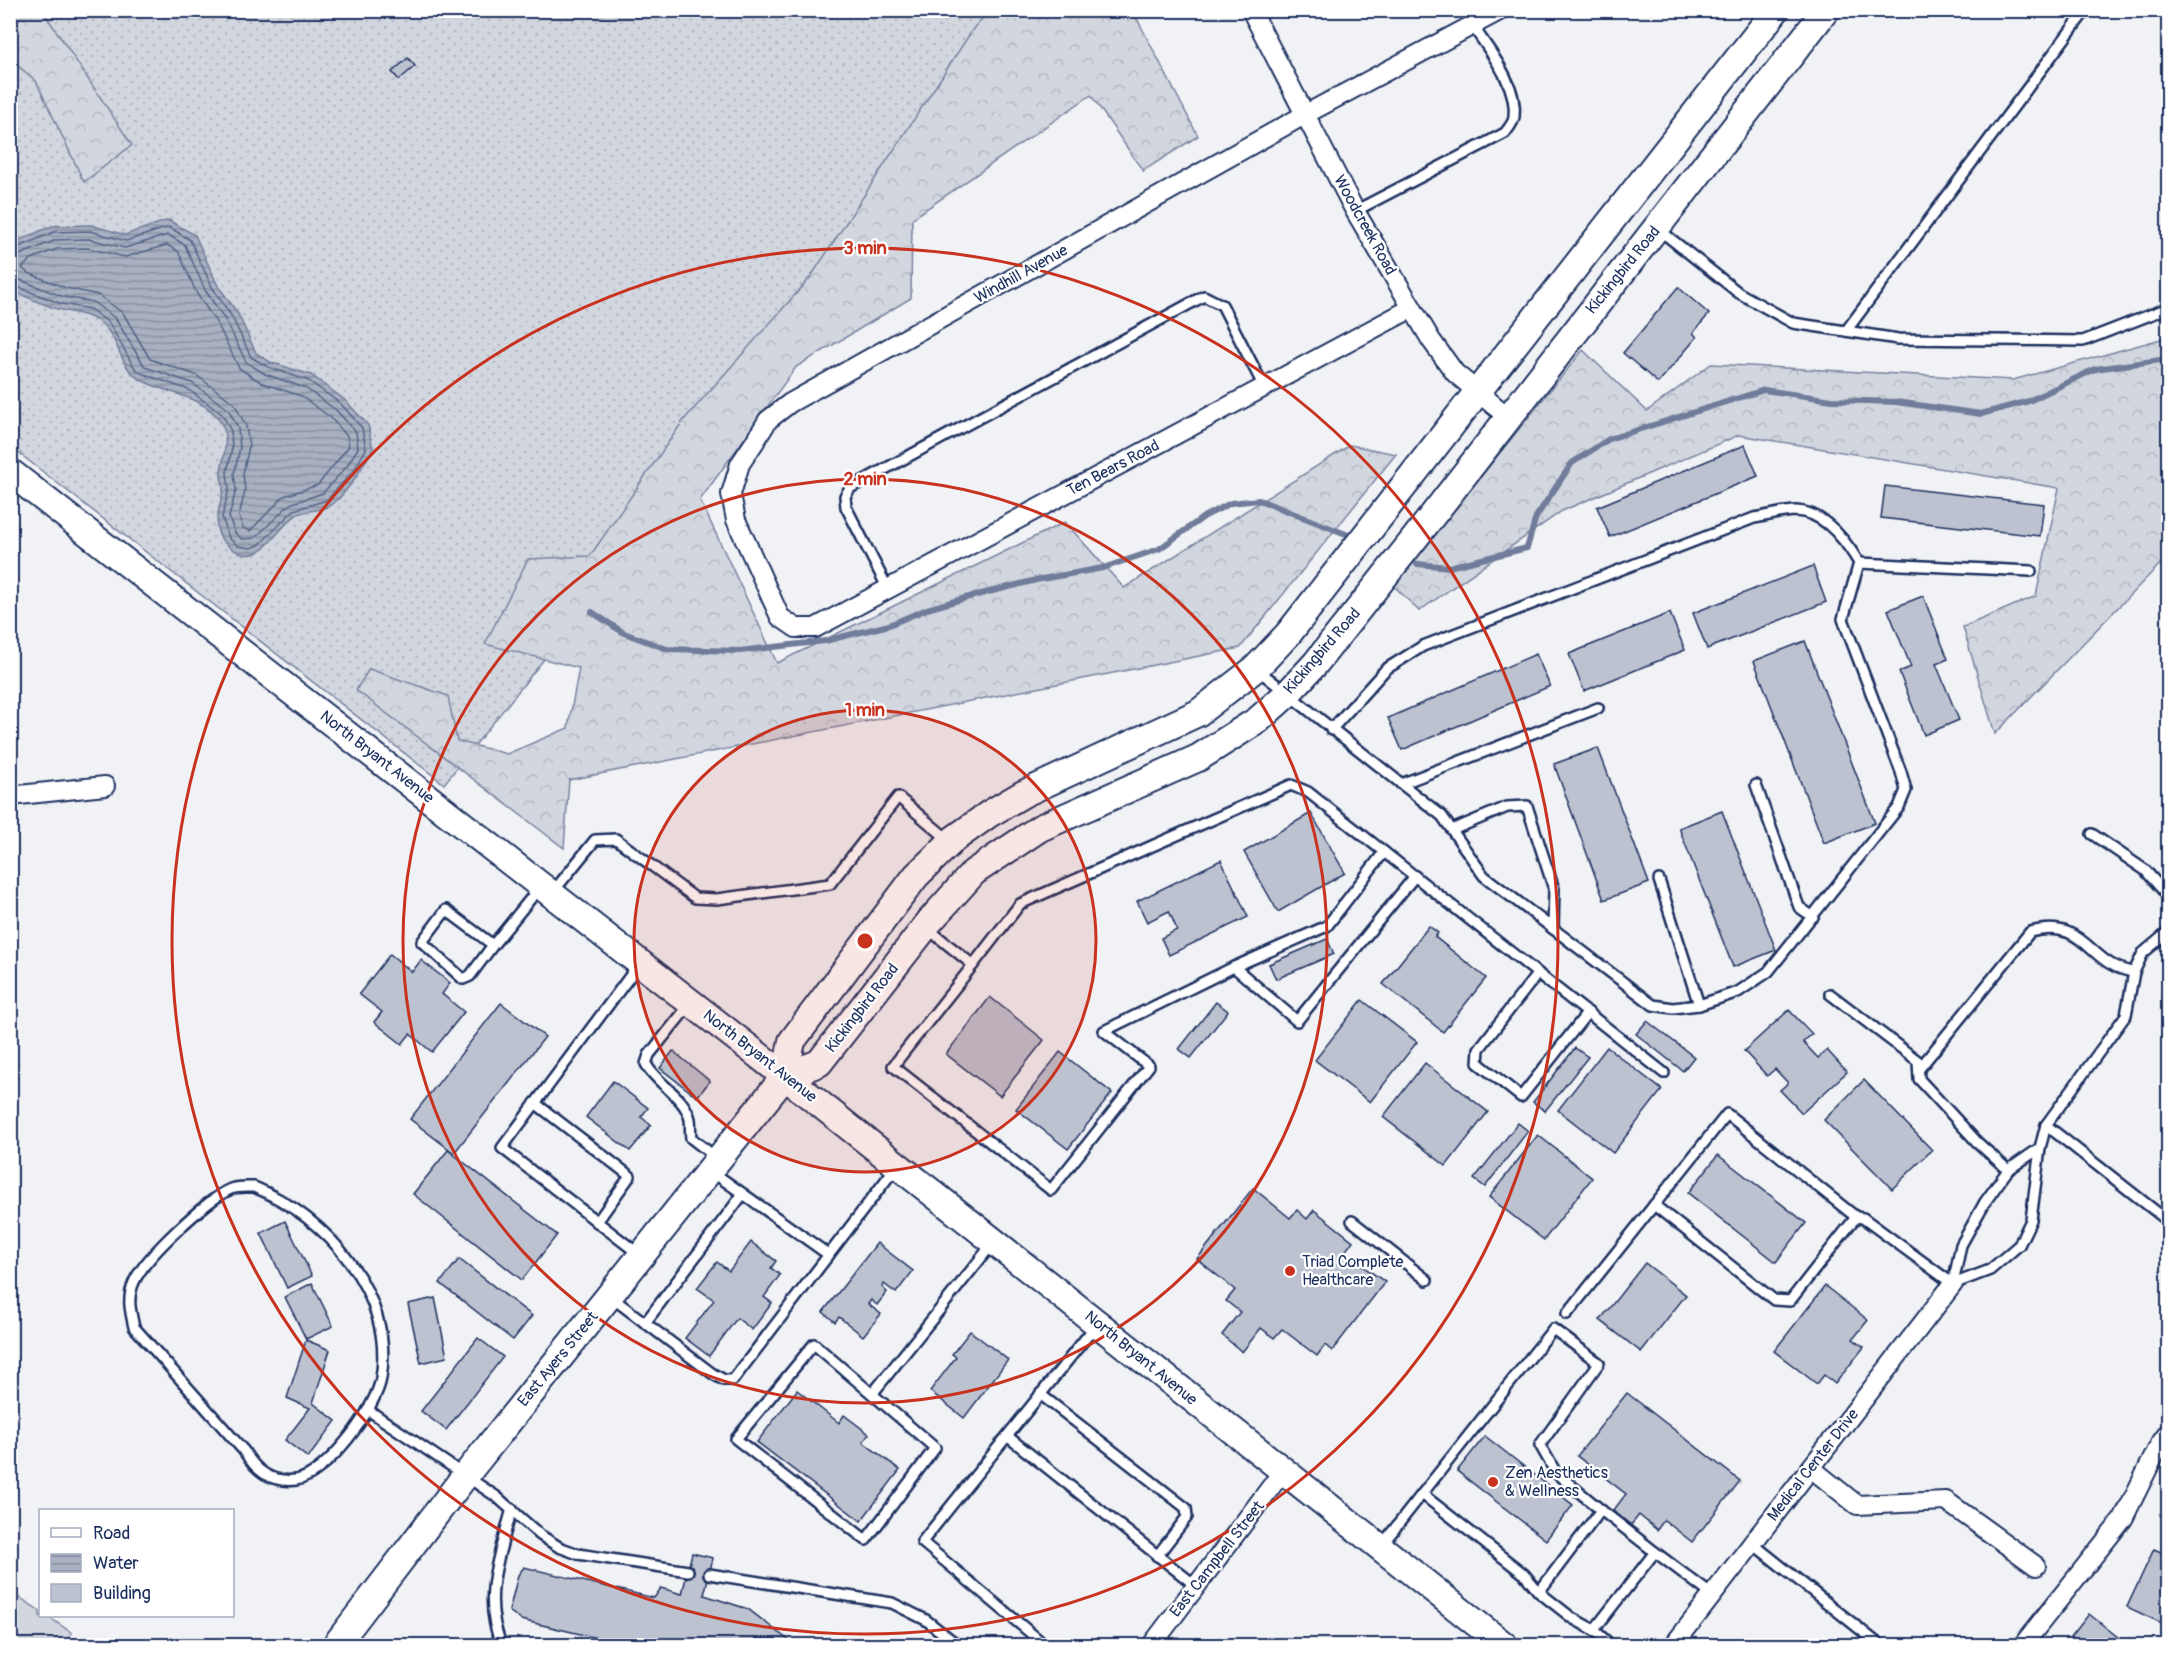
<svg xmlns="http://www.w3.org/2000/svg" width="2179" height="1656" viewBox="0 0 2179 1656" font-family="Pangolin,sans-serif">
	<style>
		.grass { fill: url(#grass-dots); stroke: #76829e; stroke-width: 1.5 }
		.forest { fill: url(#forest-crowns); stroke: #76829e; stroke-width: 1.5 }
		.park { fill: #d2d6df; stroke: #76829e; stroke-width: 1.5 }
		.water { fill: url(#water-rules); stroke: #707c9a; stroke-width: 1.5 }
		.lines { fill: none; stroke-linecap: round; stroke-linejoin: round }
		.shore { stroke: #536386; stroke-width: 1.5 }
		.stream { stroke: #707c9a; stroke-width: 6 }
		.building { fill: #bcc2d0; stroke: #1b2f5e; stroke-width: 1.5 }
		.lane-casing { stroke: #1b2f5e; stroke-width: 14 }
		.street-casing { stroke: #1b2f5e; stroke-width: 22 }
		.secondary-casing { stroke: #1b2f5e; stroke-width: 30 }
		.lane { stroke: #fff; stroke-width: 9 }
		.street { stroke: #fff; stroke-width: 18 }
		.secondary { stroke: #fff; stroke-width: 26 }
		.ring { fill: none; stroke: #c8321e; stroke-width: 3 }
		.poi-dot { fill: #c8321e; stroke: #fff; stroke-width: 2 }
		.labels { text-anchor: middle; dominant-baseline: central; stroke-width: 4.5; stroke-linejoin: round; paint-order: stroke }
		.street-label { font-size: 16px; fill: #1b2f5e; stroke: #fff }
		.poi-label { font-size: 16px; fill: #1b2f5e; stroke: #fff; text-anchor: start }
		.centre { fill: #c8321e; stroke: #fff; stroke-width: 3 }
		.ring-label { font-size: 18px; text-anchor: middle; font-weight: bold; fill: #c8321e; stroke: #fff; stroke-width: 4.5; stroke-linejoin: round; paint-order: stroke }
	</style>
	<defs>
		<pattern id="grass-dots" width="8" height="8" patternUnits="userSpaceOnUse" patternTransform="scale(1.5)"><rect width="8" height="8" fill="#d2d6df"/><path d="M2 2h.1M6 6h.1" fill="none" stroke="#b4b8c2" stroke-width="1.8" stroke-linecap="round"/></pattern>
		<pattern id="forest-crowns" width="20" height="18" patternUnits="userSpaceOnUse" patternTransform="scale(1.5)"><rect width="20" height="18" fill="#d2d6df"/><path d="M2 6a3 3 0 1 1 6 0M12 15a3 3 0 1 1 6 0" fill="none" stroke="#b4b8c2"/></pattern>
		<pattern id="water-rules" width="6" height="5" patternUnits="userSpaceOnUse" patternTransform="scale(1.5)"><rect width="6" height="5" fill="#a8b0c2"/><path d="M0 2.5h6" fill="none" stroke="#8890a1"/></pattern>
	</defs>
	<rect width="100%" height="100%" fill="#f1f2f5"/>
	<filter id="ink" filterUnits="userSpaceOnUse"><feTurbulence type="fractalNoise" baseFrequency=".0167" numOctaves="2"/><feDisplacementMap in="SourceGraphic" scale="12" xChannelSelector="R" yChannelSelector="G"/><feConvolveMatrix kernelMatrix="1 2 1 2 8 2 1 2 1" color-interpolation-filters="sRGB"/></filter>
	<g filter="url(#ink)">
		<polygon class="grass" points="11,11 1063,11 444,784 11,447"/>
		<g class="forest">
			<polygon points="10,11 43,11 132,145 84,182 36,81 11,60"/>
			<polygon points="990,11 1133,11 1198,136 1143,171 1091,95 912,219 911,298 796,367 700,500 777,663 1065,522 1124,588 1350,445 1396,454 1240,648 569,780 564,848 356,690 369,669 448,696 457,741 507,754 568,728 579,668 485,644 528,559 590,556 683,421 810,278 975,26"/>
			<polygon points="2168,337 2168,556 1995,734 1963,627 2036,596 2059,488 1739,435 1562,511 1419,611 1393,585 1583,350 1647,411 1711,364 2013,380"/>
		</g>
		<polygon class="park" points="10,1591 40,1611 40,1616 47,1616 72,1633 64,1645 11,1645"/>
		<path class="water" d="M168,220L195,235L217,284L238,314L256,353L270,362L311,375L345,400L368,425L373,449C364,464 345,498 329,506C320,511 308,510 298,514C274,527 261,576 226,544C208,528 222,507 223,488C223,482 220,477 221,471C224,452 231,435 218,418C198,393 163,394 138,378C120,367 119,339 103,325C90,314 78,314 62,310C46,307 30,298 15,292L11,287V248L17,241L52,226L91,225L125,235Z"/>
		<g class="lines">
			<g class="shore">
				<polygon points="167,245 178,251 197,294 218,325 239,368 262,383 301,396 330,417 347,436 349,446 318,485 284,496 250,531 243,528 239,516 245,491 243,474 249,446 246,426 234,403 196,375 150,359 123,313 98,295 66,288 28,273 22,268 31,259 57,249 88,248 125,257"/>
				<polyline points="10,251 54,232 90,231 126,241 169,227 190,240 212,287 232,317 251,357 268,367 309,381 341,404 362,428 366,449 354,470 327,500 294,510 259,545 251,548 238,546 229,538 222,517 229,489 227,473 232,448 231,431 222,414 189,390 141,373 134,367 109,323 90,309 62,304 10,284"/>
				<polyline points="10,259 56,240 89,239 125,248 168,235 185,245 205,290 226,321 246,362 265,374 305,388 336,410 356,432 358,448 347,466 323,493 290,504 255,538 242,539 235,533 229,517 236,490 234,474 240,448 238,428 228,409 192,383 145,367 115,318 93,302 64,297 10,276"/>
			</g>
			<g class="stream">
				<polyline points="1417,564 1449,567 1527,548 1536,517 1572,463 1609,439 1764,390 1832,400 1896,402 1981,414 2029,401 2095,369 2168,359"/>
				<polyline points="592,612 624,633 667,649 740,651 825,641 889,625 927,609 969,597 1036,580 1103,568 1159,549 1205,516 1231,503 1259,500 1346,534"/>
			</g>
		</g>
		<g class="building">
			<polygon points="408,58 415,66 399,80 392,72"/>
			<polygon points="1678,287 1709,314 1693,333 1697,337 1658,383 1623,353"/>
			<polygon points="1745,445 1758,476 1610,537 1597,507"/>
			<polygon points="1885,486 2044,504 2040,536 1881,518"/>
			<polygon points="1813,566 1826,602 1707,649 1693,613"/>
			<polygon points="1923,596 1948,659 1936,664 1959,720 1924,735 1899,672 1911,667 1888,610"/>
			<polygon points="1670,613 1685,650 1584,691 1569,654"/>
			<polygon points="1805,641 1875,823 1824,843 1754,661"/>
			<polygon points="1536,654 1550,686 1402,750 1388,718"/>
			<polygon points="1598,748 1649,883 1604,900 1554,764"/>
			<polygon points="1722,811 1776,950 1733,967 1679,828"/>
			<polygon points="1311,813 1345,873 1278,912 1244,852"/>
			<polygon points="1221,860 1248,917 1169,955 1161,938 1177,930 1169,911 1147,922 1137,901"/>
			<polygon points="1429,926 1438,933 1435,937 1486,978 1443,1032 1383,984"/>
			<polygon points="1327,939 1334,954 1276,979 1269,964"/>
			<polygon points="390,954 412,972 421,960 450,983 442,994 464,1012 432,1052 410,1034 402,1044 374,1022 382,1012 359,994"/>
			<polygon points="990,997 1044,1040 1000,1096 946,1054"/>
			<polygon points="1362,1000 1417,1042 1370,1102 1315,1060"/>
			<polygon points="1216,1002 1228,1011 1191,1058 1179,1049"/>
			<polygon points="501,1003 545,1037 454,1153 410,1119"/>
			<polygon points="1789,1010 1812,1034 1803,1042 1818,1058 1827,1050 1847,1072 1802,1113 1780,1090 1788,1083 1775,1069 1767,1076 1744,1051"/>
			<polygon points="1647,1021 1694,1057 1683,1071 1636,1034"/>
			<polygon points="1607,1047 1662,1090 1613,1153 1558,1110"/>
			<polygon points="1575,1048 1588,1057 1545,1111 1533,1102"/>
			<polygon points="673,1051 710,1081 697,1097 660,1068"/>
			<polygon points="1060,1052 1112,1093 1068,1149 1016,1109"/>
			<polygon points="1425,1063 1488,1112 1446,1166 1383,1117"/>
			<polygon points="1864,1080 1932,1150 1892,1189 1824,1120"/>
			<polygon points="613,1081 648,1108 641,1117 651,1125 630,1151 586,1117"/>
			<polygon points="1518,1123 1528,1131 1485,1187 1474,1179"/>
			<polygon points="1538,1135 1592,1178 1544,1240 1489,1197"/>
			<polygon points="448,1150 557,1235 522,1280 413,1194"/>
			<polygon points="1718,1155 1806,1223 1776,1262 1688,1193"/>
			<polygon points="1253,1188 1290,1218 1297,1210 1307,1219 1314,1210 1353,1241 1344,1253 1385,1282 1332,1351 1325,1345 1317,1356 1282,1329 1274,1338 1261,1328 1242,1352 1222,1335 1240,1312 1226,1301 1235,1290 1197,1259"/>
			<polygon points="285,1221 312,1276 287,1288 261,1233"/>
			<polygon points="751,1242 776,1261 771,1268 780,1275 764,1297 772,1303 752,1330 737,1318 709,1356 685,1338 714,1300 697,1288 717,1262 729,1271"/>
			<polygon points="877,1243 913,1271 896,1293 884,1284 882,1287 887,1292 877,1305 871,1300 868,1304 881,1314 863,1336 839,1317 835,1322 823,1312"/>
			<polygon points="459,1259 532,1316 513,1340 440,1283"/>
			<polygon points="1645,1263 1686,1295 1641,1352 1600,1320"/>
			<polygon points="312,1283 333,1326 306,1339 285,1297"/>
			<polygon points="1825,1286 1868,1320 1853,1339 1864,1347 1835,1384 1824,1375 1817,1384 1774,1351"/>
			<polygon points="435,1298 447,1357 421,1363 408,1304"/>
			<polygon points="970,1331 1008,1360 964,1418 930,1391 956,1357 952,1354"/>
			<polygon points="478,1338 503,1357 446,1430 421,1411"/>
			<polygon points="306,1340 330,1350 313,1403 336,1421 308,1458 285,1440 310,1408 287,1398"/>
			<polygon points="797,1390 839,1423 844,1415 869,1434 863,1442 900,1470 861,1521 757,1442"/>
			<polygon points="1627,1393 1740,1481 1692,1542 1664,1520 1657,1530 1639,1515 1631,1525 1613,1511 1626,1494 1577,1456"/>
			<polygon points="1485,1436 1573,1505 1546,1540 1457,1471"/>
			<polygon points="2154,1549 2168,1555 2168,1626 2127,1607"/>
			<polygon points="692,1553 713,1558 704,1595 748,1609 796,1646 631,1646 521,1620 509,1611 518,1575 524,1567 654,1598 661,1588 682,1594"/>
			<polygon points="2089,1614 2129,1646 2081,1646 2071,1637"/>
		</g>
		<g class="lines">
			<g class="lane-casing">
				<g id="lane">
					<polyline points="1255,18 1269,10"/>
					<path d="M1355,211L1505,133C1508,129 1514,122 1514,117C1518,84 1489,51 1473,26"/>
					<polyline points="1657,228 1739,293 1793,323 1898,339 2083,341 2168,308"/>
					<polyline points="1846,331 2086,10"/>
					<polyline points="1859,563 2031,571"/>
					<polyline points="888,589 846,507 845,496 850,488 1204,296 1222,305 1264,387"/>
					<path d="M1258,670L1442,816L1484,876L1653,1005L1673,1008L1699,1005L1738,992L1768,972L1899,807L1906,790L1901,772L1843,619L1859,563C1846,541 1825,512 1796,511C1783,511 1768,516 1754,518L1423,646L1386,669L1331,730"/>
					<polyline points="1401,784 1598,708"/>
					<polyline points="1756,785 1799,907 1813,917"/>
					<polyline points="1452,830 1507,807 1527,806 1554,889 1553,929"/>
					<polyline points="2092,834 2145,870 2168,896"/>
					<polyline points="1659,880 1699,1005"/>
					<polyline points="553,892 595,840 616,839 695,898 717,899 830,884 898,797 950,841"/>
					<polyline points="927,928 973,965 1020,904 1291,785 1308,792 1664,1073"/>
					<polyline points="493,945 470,976 463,979 422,942 446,910 493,945 540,887"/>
					<polyline points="639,964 502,1148 640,1255"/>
					<polyline points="973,965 893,1066 1051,1190 1149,1066 1104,1031 1234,967 1297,1021 1415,876"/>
					<polyline points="1234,967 1327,926 1384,852"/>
					<polyline points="1538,973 1479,1049 1478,1063 1521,1097 1588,1012"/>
					<polyline points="1830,994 1918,1061 1919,1079 1977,1142 2008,1170"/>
					<path d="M690,1004L649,1055L646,1064C657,1085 684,1095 690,1119C691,1125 690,1132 691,1138L718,1159"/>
					<path d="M1919,1069L2030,932C2088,917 2087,966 2134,972"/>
					<polyline points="535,1103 630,1176 597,1222"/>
					<polyline points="2046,1125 2168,1221"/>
					<polyline points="711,1171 829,1255"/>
					<path d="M254,1187C327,1217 395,1295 381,1378C377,1407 326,1476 296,1480C271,1483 256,1471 244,1451L134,1327C130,1310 127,1298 134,1282C145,1257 206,1200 231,1189C238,1186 247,1187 254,1187Z"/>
					<polyline points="1654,1205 1774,1300 1790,1301 1856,1217"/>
					<polyline points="1352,1221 1427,1280"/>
					<polyline points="1953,1284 1990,1270 2019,1245 2031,1220 2040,1148 2046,1125 2126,1015 2134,972 2143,953 2168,932"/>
					<polyline points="1953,1284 1961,1245 1985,1202 2008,1170 2040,1148"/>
					<polyline points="611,1297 713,1374 724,1380 733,1380 896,1167"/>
					<polyline points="1567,1314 1727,1114 1856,1217 1863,1218 1953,1284"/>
					<polyline points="645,1323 743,1194"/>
					<polygon points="814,1344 935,1448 866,1540 736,1439"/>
					<polyline points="873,1393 993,1243"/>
					<polyline points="1040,1394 1186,1508 1187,1517 1157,1556"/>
					<polyline points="368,1410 497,1497 540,1535 559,1547 578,1554 688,1571"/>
					<polyline points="1007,1436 1196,1586"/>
					<polyline points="1422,1494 1553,1329 1599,1363 1540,1445 1556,1473 1601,1510 1539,1592 1572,1618 1594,1630"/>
					<polyline points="1601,1510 1655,1552"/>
					<polyline points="1752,1543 1881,1646"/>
					<polyline points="1381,1546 1422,1494 1524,1574 1539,1592"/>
					<polyline points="709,1574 892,1603 926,1620 959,1646"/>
					<path d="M502,1646C481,1599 499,1556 512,1509"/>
					<polyline points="1046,1646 922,1542 1097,1324"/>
					<polyline points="1612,1646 1594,1630 1655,1552 1712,1595"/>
				</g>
			</g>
			<g class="street-casing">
				<g id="street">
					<polyline points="1251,10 1355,211 1431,340 1455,373 1508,417"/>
					<polyline points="1412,308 815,628 796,628 780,617 736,520 731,494 740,464 754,443 768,420 790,403 1306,114 1501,10"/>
					<polyline points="10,796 105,786"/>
					<polyline points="1811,1468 1857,1505 1946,1501 2036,1566"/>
					<polyline points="1151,1646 1283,1471"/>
					<polyline points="1673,1646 1953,1284"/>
					<polyline points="2022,1646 2123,1519 2160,1444 2168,1433"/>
				</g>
			</g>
			<g class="secondary-casing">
				<g id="secondary">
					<polyline points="10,472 758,1055 1505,1646"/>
					<polyline points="785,1076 819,1063 930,921 974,872 1040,828 1198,758 1258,720 1287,694 1315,664 1415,538 1826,10"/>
					<polyline points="335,1646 465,1476 785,1076 792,1041 916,876 954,839 989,814 1023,794 1198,713 1256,668 1289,633 1776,10"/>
				</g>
			</g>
			<use href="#lane" class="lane"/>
			<use href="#street" class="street"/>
			<use href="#secondary" class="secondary"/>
		</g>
	</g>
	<circle cx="865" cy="941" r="231" fill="#c8321e" fill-opacity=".12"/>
	<g class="ring">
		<circle cx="865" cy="941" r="231"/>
		<circle cx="865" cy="941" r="462"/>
		<circle cx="865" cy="941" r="693"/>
	</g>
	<g class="poi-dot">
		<circle cx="1290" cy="1271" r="6"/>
		<circle cx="1493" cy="1482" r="6"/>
	</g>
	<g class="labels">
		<g class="street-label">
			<text transform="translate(1365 225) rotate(61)">Woodcreek Road</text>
			<text transform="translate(1623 270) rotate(-51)">Kickingbird Road</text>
			<text transform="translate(1021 274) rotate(-29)">Windhill Avenue</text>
			<text transform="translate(1113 468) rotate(-28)">Ten Bears Road</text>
			<text transform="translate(1322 651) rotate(-49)">Kickingbird Road</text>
			<text transform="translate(377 757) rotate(38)">North Bryant Avenue</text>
			<text transform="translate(862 1008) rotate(-52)">Kickingbird Road</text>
			<text transform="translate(760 1056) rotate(38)">North Bryant Avenue</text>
			<text transform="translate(1141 1358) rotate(39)">North Bryant Avenue</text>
			<text transform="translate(558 1359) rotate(-51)">East Ayers Street</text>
			<text transform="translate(1813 1465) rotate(-52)">Medical Center Drive</text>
			<text transform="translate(1217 1559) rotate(-52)">East Campbell Street</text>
		</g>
		<g class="poi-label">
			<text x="1302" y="1262">Triad Complete<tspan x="1302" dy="18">Healthcare</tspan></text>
			<text x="1505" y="1473">Zen Aesthetics<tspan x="1505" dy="18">&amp; Wellness</tspan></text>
		</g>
	</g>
	<circle cx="865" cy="941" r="9" class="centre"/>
	<g class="ring-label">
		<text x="865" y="254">3 min</text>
		<text x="865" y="485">2 min</text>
		<text x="865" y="716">1 min</text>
	</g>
	<rect width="2179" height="1656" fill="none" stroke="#fff" stroke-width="36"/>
	<rect x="18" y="18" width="2143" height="1620" fill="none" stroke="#1b2f5e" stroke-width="2" filter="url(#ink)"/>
	<rect x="39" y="1509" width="195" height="108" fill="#ffffff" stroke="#a4acbf" stroke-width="1.5"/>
	<rect x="51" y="1528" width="30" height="9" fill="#ffffff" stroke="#a4acbf" stroke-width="1.5"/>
	<text x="93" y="1539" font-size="18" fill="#1b2f5e">Road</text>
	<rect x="51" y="1554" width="30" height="18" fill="url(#water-rules)" stroke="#a4acbf" stroke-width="1.5"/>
	<text x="93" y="1569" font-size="18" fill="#1b2f5e">Water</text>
	<rect x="51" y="1584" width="30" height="18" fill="#bcc2d0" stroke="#a4acbf" stroke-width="1.5"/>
	<text x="93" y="1599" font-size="18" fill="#1b2f5e">Building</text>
</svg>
